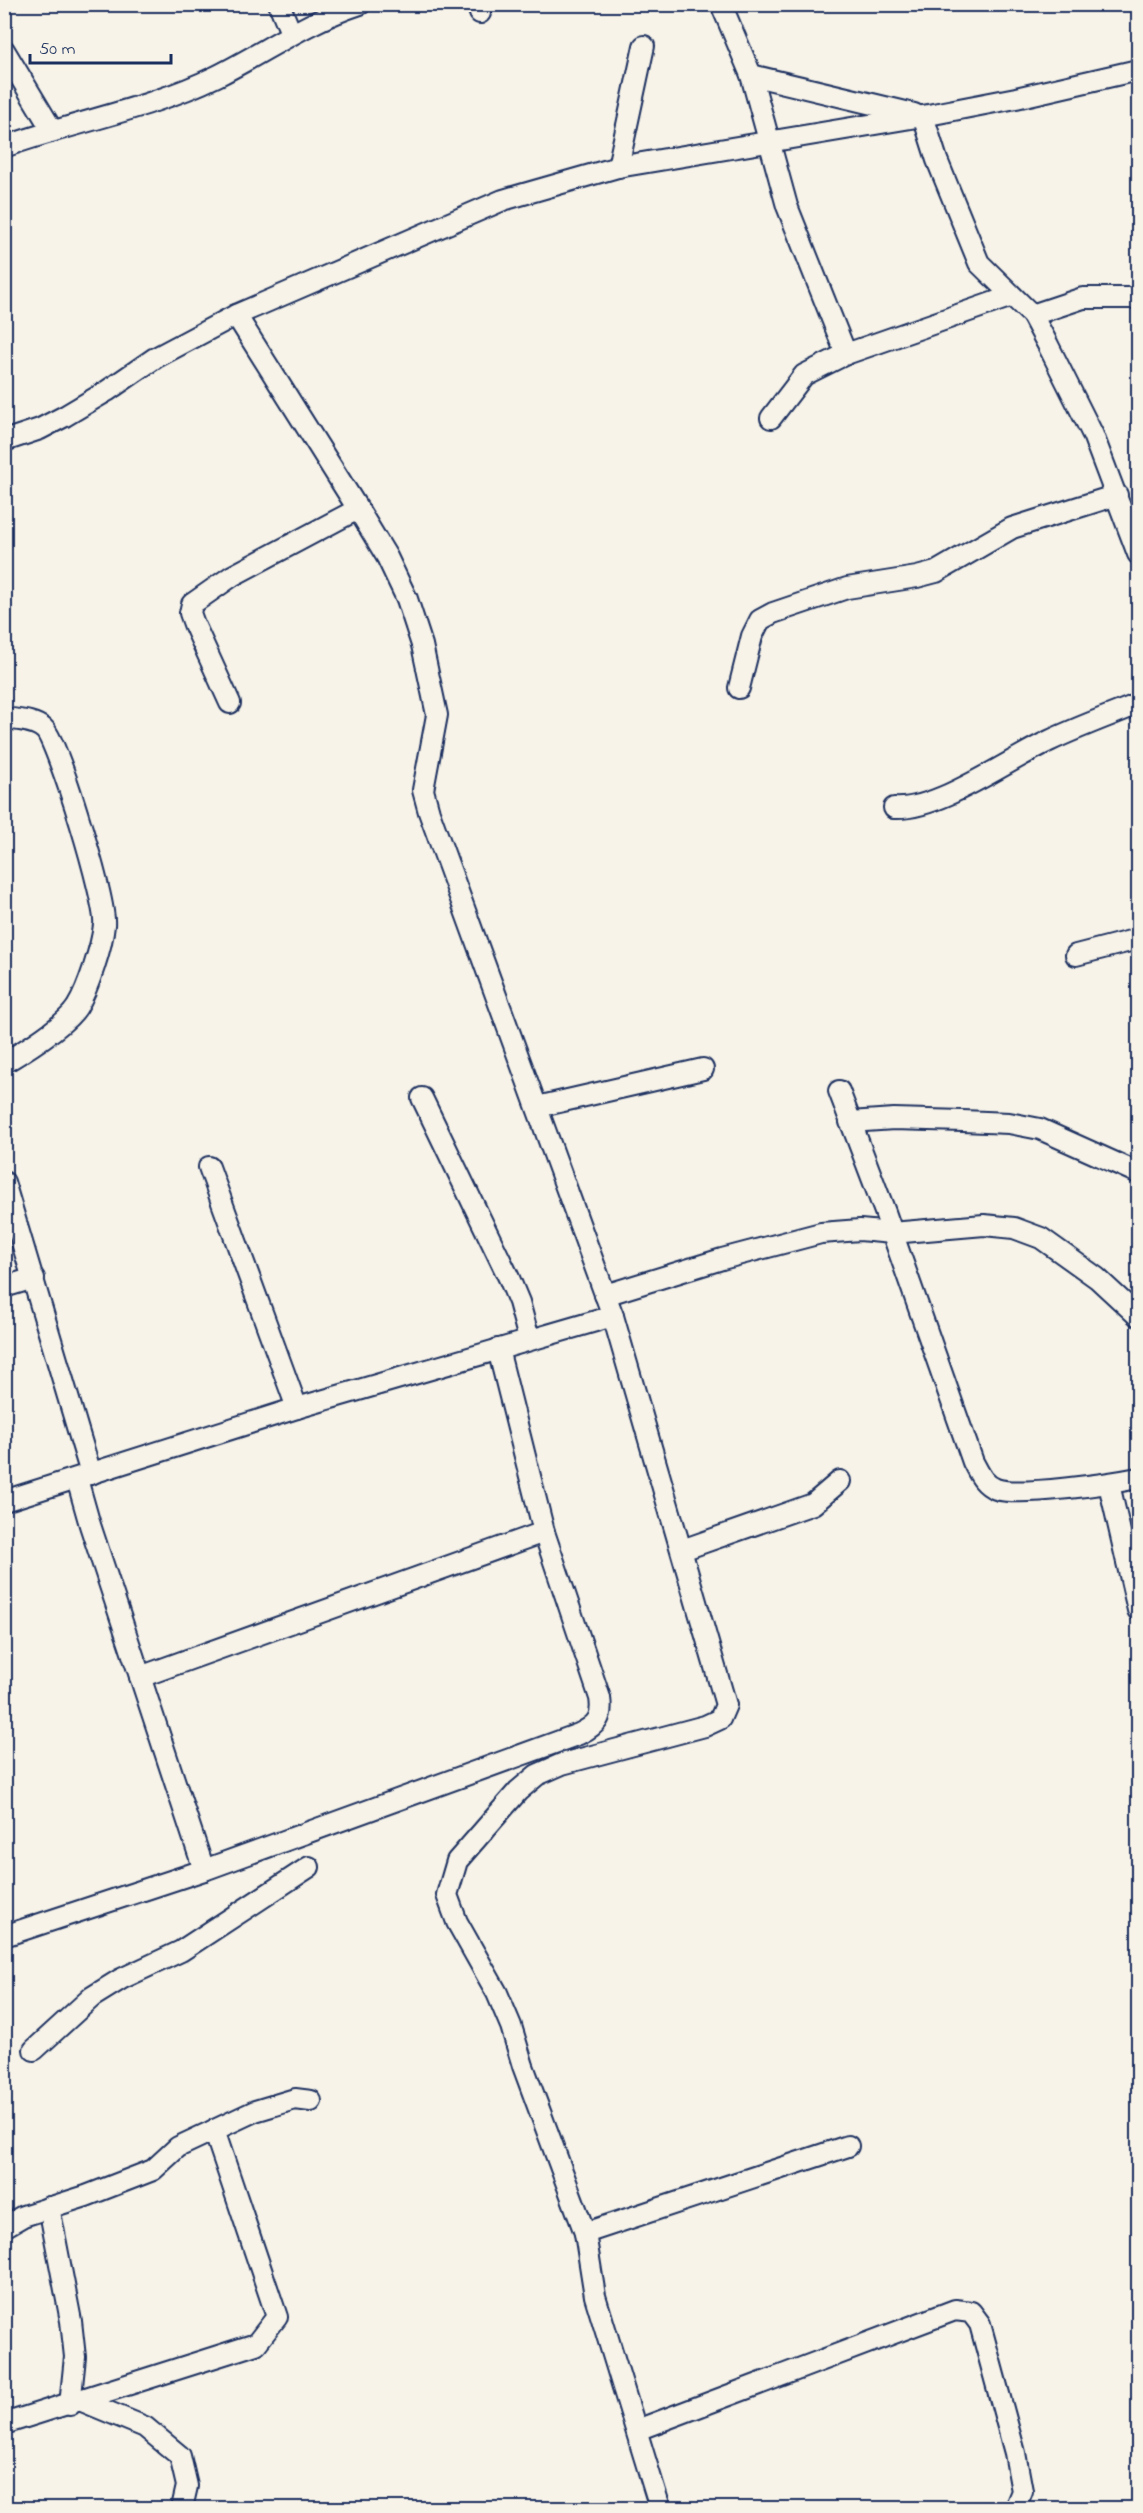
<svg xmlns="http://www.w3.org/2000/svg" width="1143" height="2513" viewBox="0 0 1143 2513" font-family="'Indie Flower',sans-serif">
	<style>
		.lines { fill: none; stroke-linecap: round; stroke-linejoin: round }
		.minor-casing { stroke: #1b2f5e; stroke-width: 24 }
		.minor { stroke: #f7f3e8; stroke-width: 20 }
	</style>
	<rect width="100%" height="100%" fill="#f7f3e8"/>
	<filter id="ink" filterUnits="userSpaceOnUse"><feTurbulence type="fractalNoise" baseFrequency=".0167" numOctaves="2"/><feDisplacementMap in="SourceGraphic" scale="12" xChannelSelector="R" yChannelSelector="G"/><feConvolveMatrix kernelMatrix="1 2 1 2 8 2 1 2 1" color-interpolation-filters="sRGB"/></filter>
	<g filter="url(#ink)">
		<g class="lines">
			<g class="minor-casing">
				<g id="minor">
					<polyline points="279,4 291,33"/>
					<polyline points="477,4 480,13"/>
					<polyline points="721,4 751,75 787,206 846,354"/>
					<polyline points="4,50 52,130"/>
					<polyline points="751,75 914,114"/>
					<polyline points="923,116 937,160 979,263 1032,315 1048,345 1093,435 1138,554"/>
					<path d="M4,147C74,122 150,109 217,76C267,51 305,22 360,4"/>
					<polyline points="618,167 644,46"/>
					<polyline points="236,315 358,509 387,557 407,599 422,645 437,715 423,790 429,812 613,1316 726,1705 720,1719 705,1726 562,1764 537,1775 518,1791 457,1861 447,1895 457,1922 497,1993 511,2026 523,2066 585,2233 595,2296 660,2508"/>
					<polyline points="1032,315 1083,298 1138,298"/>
					<polyline points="771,418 804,375 846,354 1012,296"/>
					<polyline points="4,441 40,429 65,416 107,391 155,358 236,315 503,200 618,167 923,116 1016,98 1138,70"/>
					<polyline points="739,688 752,636 760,620 773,613 847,588 917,577 936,572 1012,528 1117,495"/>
					<polyline points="230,703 194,624 190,613 192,604 232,576 358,509"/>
					<path d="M4,718C17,720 34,720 44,729C58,741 107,904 104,925C102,946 88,989 77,1007C65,1026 24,1051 4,1063"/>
					<path d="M894,808C938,811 1008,760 1049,741C1078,727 1109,716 1138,704"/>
					<polyline points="1076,955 1138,939"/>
					<path d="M839,1091L885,1212L973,1462C979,1473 983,1484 996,1489C1018,1497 1113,1483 1138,1478"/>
					<polyline points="422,1098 509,1278 519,1302 529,1339"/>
					<polyline points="537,1107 703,1069"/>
					<polyline points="850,1122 894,1119 963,1121 1009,1123 1040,1129 1138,1173"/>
					<polyline points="209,1167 297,1408"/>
					<polyline points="4,1182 91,1474"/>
					<polyline points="4,1287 34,1278"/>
					<polyline points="605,1295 722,1259 821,1233 860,1230 892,1233 984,1225 1014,1228 1041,1238 1097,1278 1138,1316"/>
					<polyline points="77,1479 90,1525 204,1870"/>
					<polyline points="1109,1484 1138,1610"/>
					<polyline points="4,1501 297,1408 613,1316"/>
					<polyline points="682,1550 813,1504 840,1481"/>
					<polyline points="140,1677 544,1532"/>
					<path d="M4,1936L204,1870L579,1734C597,1725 603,1718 600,1698L544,1532L498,1349"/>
					<polyline points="34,2050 92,1997 121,1979 181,1951 309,1867"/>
					<polyline points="49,2207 71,2321 75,2357 70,2405"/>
					<polyline points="4,2227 23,2216 86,2196 153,2170 178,2147 255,2111 295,2099 311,2101"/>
					<polyline points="585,2233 848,2146"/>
					<polyline points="82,2401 145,2427 180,2456 187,2486 182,2508"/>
					<polyline points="4,2424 256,2344 277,2317 214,2130"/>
					<polyline points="637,2430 955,2310 971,2312 980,2324 1015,2453 1022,2491 1015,2508"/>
				</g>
			</g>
			<use href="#minor" class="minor"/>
		</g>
	</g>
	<rect width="1143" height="2513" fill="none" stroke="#f7f3e8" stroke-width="24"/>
	<rect x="12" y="12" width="1119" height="2489" fill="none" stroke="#1b2f5e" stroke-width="2" filter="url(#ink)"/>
	<path d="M30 54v9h141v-9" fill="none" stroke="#1b2f5e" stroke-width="3"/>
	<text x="39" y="54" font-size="18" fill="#1b2f5e" stroke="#f7f3e8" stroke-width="4.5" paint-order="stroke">50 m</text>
</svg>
